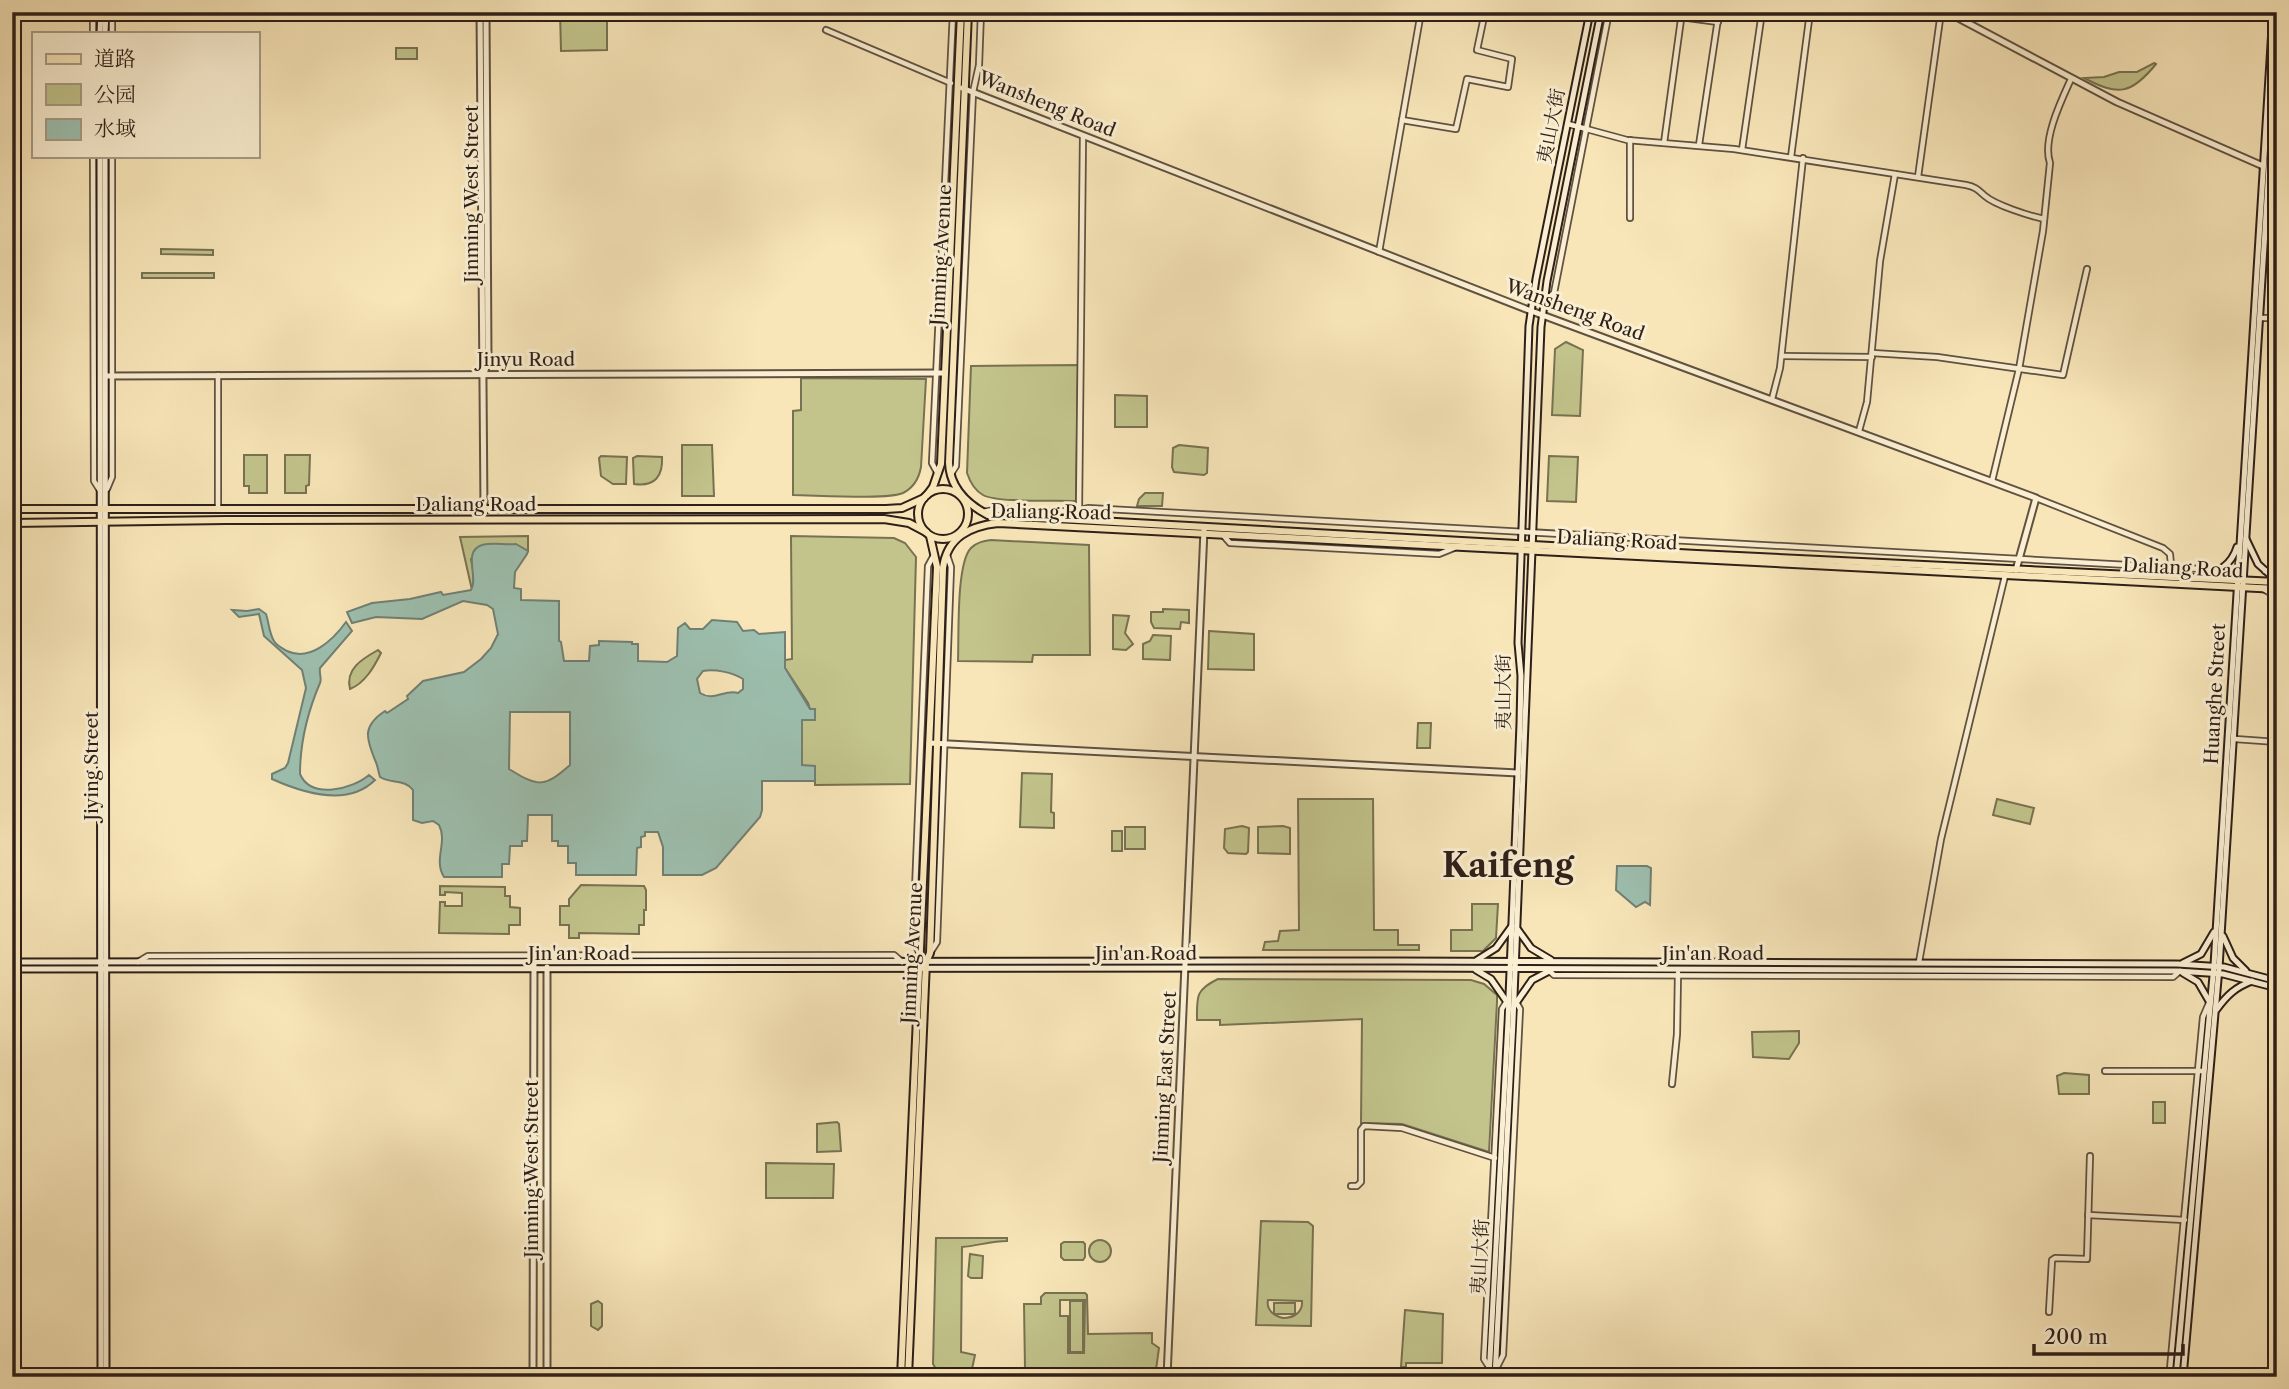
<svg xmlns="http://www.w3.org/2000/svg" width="2289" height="1389" viewBox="0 0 2289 1389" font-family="'Libre Caslon Text','Noto Serif SC',serif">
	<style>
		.green { fill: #c2c48c; stroke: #787252; stroke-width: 2; fill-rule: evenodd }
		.water { fill: #9dc0b0; stroke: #718074; stroke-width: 2; fill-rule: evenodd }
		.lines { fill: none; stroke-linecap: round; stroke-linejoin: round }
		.minor-casing { stroke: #605141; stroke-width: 8 }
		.tertiary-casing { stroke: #605141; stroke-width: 9 }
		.secondary-casing { stroke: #2e1f19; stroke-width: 9 }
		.primary-casing { stroke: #2e1f19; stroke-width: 10 }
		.minor { stroke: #faefd2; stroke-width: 4.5 }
		.tertiary { stroke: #faefd2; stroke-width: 5 }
		.secondary { stroke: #faefd2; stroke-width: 5 }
		.primary { stroke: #f8e6b9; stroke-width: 6 }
		.labels { text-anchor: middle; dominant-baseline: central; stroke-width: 6; stroke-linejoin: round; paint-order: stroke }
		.street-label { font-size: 19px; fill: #2e1f19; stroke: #faefd2 }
		.town-label { font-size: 33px; font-weight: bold; fill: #2e1f19; stroke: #faefd2 }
	</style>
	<rect width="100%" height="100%" fill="#f8e6b9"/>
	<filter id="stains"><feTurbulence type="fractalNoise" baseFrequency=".00286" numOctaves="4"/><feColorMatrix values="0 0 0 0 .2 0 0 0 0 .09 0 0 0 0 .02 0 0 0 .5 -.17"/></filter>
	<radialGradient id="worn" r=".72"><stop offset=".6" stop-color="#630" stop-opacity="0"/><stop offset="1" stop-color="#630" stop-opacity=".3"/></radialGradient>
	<g class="green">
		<polygon points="560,12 607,12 607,50 561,51"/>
		<rect x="396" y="48" width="21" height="11"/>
		<path d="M2154,63L2156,64C2131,95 2118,96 2084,78L2104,77L2119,72H2137Z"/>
		<polygon points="161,249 213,250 213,255 161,254"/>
		<rect x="142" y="273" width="72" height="5"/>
		<polygon points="1566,342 1583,350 1580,416 1552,415 1555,349"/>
		<path d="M1078,365L1076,501C1057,500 997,503 983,495C974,490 970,482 967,473L971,366Z"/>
		<path d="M801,378L926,379L921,467C919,478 913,488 903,493C888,500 814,495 793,495V411L801,410Z"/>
		<polygon points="1115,395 1147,396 1147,427 1115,427"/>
		<polygon points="682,445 712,445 714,496 682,496"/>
		<polygon points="1179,445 1208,448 1207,473 1204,475 1174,472 1172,467 1173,448"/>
		<polygon points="244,455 267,455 267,493 249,493 249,486 244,486"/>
		<polygon points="285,455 310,455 309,485 306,486 306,493 285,493"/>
		<polygon points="601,456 627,457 626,484 613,484 601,476 599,458"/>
		<path d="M637,456L662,457C663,476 655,487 634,484L633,458Z"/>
		<polygon points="1549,456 1578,457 1576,502 1547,501"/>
		<polygon points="1145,493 1163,493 1162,506 1137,506 1139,499"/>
		<polygon points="528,536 528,551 519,548 471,559 475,582 472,590 460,537"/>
		<polygon points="791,536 894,538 905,543 916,557 910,784 815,785 815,766 802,766 802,720 814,709 810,709 808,703 785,668 785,660 792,659"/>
		<path d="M991,540L1089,545L1090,655H1033L1032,662L958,661C959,637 956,563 971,548C977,542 984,541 991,540Z"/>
		<polygon points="1163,609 1189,610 1189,623 1181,622 1180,629 1154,628 1151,622 1151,612 1163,612"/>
		<polygon points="1113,615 1129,616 1125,633 1133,644 1126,650 1113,649"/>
		<polygon points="1209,631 1254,634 1254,670 1208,669"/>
		<polygon points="1153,635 1171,636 1170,660 1143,659 1143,644 1150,641"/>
		<path d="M378,650L381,653C374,667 365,683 350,689C345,669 362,659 378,650Z"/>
		<polygon points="1418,723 1431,723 1430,748 1417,748"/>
		<polygon points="1022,773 1052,774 1051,812 1054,813 1054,828 1020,827"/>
		<polygon points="1298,799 1373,799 1374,930 1398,930 1398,945 1419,945 1419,950 1263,950 1265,942 1278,941 1280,931 1299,930"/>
		<polygon points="1997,799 2034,808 2030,824 1993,815"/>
		<polygon points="1242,826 1249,828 1248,852 1246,854 1228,853 1224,848 1225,829"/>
		<polygon points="1283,826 1290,828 1290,854 1258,853 1258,827"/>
		<rect x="1125" y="827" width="20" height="22"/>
		<rect x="1112" y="831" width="10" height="20"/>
		<polygon points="581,885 644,886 646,890 646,910 644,910 644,925 639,925 639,934 579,933 579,938 569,938 569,925 560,925 560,906 569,906 569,899"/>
		<polygon points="440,886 505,887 505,896 510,896 510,907 520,908 520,925 509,925 509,934 439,933 440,902 445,902 445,906 462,906 462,893 445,892 445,895 440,895"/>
		<polygon points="1472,904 1498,904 1496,938 1483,951 1451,951 1451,930 1472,930"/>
		<path d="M1218,979L1471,980L1484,984L1497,995V1002L1489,1152L1402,1124L1361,1123L1362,1019L1220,1025V1020H1197C1197,997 1195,990 1218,979Z"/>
		<polygon points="1799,1031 1799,1043 1789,1059 1753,1057 1752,1032"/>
		<polygon points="2064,1073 2089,1075 2089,1094 2059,1094 2057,1076"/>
		<rect x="2153" y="1102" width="12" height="21"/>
		<polygon points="837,1122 839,1124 841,1151 817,1152 817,1124"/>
		<polygon points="766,1163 834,1164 833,1198 766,1198"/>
		<path d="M1261,1221L1308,1222L1313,1226L1311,1326L1256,1325ZM1268,1300L1302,1301C1303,1312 1294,1318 1283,1318C1274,1316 1266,1310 1268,1300Z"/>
		<path d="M936,1238H1007V1241C991,1241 977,1246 962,1247L961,1352L975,1355L972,1369H936L933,1364Z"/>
		<circle cx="1100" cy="1251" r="11"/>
		<polygon points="1064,1242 1083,1242 1085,1244 1085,1257 1083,1260 1064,1260 1061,1257 1061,1244"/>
		<polygon points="970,1254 983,1256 982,1278 971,1278 968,1276"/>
		<path d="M1045,1293H1085L1087,1295L1088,1334L1152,1333V1343L1159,1348L1155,1377H998L997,1369H1025L1024,1304H1041V1297ZM1060,1300H1085L1084,1353H1068V1316H1060Z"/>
		<polygon points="598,1301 602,1304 602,1326 598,1330 591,1326 591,1304"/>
		<rect x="1070" y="1301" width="13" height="51"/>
		<rect x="1274" y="1303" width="21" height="11"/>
		<polygon points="1405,1310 1443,1314 1442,1363 1406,1363 1406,1367 1401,1367"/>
	</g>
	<g class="water">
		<path d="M516,544L528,551L527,554L515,572L514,588L521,589V600L559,601V641L561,642L564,661H589L590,646L599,645V641L632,642V644H638V661L667,662L677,656L678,628L685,623L690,629H703L712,620L737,622L743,631L754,630L759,634L785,632V668L810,709H815V720H802V765L815,766V781H762V810L760,817L716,868L702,875H663V847L658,832H645V836L641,837V847L637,848L636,875H576V863H568V846H558V841H552V815H528L527,841H522V846H510L509,864H502V877H444C433,860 448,842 439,825L433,821L422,823L413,820V790C405,779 391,784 380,777C378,771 378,766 375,760C366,738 362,726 385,711L387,713L408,699L407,696L423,681L464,672L481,659L491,648L498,634L493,609L487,605L463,601L422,619L376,617L352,623L347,612L372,603L410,599L441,592L443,595L471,590C479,578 462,551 482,545C492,542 506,545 516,544ZM703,671C715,669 732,672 743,679V689L738,693C724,689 714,702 700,693L697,679ZM510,712H570V765C544,788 538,787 509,769Z"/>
		<path d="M259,609L266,614C269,623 269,633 274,641C277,646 282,648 287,651C310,662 333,640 346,622L352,631L320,668C319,674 322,679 320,683C308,711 300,744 300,774C311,800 353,789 369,775L375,780C348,807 303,793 272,779V774L285,768L288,763L306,688L302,670L264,636L259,614L239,617L232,610L247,611Z"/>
		<polygon points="1617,866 1647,866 1651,868 1650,905 1645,902 1636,907 1616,890"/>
	</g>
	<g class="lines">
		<g class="minor-casing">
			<g id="minor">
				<polyline points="112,12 112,33"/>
				<polyline points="1643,12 1718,22"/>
				<polyline points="826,30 951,83"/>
				<polyline points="93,33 93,12"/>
				<polyline points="1402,120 1456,129 1467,79 1508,87 1512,59 1477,50 1485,12"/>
				<path d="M1568,124L1627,140L1734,149L1966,185C1976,187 1978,190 1985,196C1995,205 2030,216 2044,219"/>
				<polyline points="1664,143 1682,12"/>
				<polyline points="1699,145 1719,12"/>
				<polyline points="1742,150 1762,12"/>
				<polyline points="93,156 94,481 99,489"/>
				<polyline points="1791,157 1810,12"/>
				<polyline points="1918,177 1941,12"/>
				<polyline points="1630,218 1630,140"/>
				<polyline points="1379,252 1421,12"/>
				<polyline points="1544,302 1554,293 1609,12"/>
				<polyline points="2260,318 2277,318"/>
				<polyline points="1872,353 1937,357 2063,375 2087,269"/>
				<polyline points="1782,356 1872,357"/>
				<polyline points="218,375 218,509"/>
				<polyline points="1772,399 1780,368 1803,158"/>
				<polyline points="1859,431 1867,402 1880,261 1895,174"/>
				<polyline points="938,474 932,463 953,12"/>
				<polyline points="951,474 956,466 973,92 979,65 981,12"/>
				<path d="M1992,481L2019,369L2043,231L2050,163C2042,140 2061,101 2071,79"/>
				<polyline points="107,489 112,477 112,156"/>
				<polyline points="2036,498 2163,548 2170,554 2171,565"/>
				<polyline points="1079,510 1083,136"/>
				<path d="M983,512C1018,504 1054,517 1088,508L2220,570"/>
				<polyline points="1223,535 1230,543 1439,554 1454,548"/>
				<polyline points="2265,571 2277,570"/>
				<polyline points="2262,588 2277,597"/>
				<polyline points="2235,739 2277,742"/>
				<polyline points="919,952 913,940 928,566 934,555"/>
				<polyline points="930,953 937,942 951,567 947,555"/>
				<polyline points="138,962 148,956 894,955 902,962"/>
				<polyline points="1919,962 1941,839 2005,576"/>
				<polyline points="1547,969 1554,975 2173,977 2180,971"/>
				<polyline points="2105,1071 2202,1071"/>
				<polyline points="1672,1084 1677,1034 1678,973"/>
				<polyline points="1351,1186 1357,1186 1361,1182 1361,1130 1364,1126 1402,1128 1495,1158"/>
				<polyline points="2088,1215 2185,1220"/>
				<polyline points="2049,1312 2052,1260 2055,1258 2087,1259 2090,1156"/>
				<polyline points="1489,1367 1484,1359 1502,1009 1507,1001"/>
				<polyline points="1496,1369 1503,1355 1520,1009 1515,1000"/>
				<polyline points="2174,1377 2170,1369 2173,1336 2203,1017 2209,1003"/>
			</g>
		</g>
		<g class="tertiary-casing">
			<g id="tertiary">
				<polyline points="480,12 484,509"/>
				<polyline points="1947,12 2117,102 2263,166"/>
				<polyline points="962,88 1526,309 2036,498 2016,570"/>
				<polyline points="485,371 488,358 486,12"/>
				<polyline points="106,376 945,373"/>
				<polyline points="929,743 1518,773"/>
				<polyline points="547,967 547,1377"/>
				<polyline points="533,1377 534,962"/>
				<polyline points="1167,1377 1204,530"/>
			</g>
		</g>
		<g class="secondary-casing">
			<g id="secondary">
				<polyline points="100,33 101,12"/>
				<polyline points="105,33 106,12"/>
				<polyline points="100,156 101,1377"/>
				<polyline points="105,156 106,1377"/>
				<polyline points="2246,539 2258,564 2277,581"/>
				<path d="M2201,577C2219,571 2231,566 2237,547"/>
				<polyline points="1518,930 1531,948 1551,960"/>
				<polyline points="2223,936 2233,958 2246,971"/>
				<polyline points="1477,960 1496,948 1512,926"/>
				<polyline points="12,962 1398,961 2177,964 2224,967 2277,981"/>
				<polyline points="2183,963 2201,954 2214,932"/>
				<polyline points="12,969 1398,968 2177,971 2223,974 2277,988"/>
				<polyline points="1476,970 1491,979 1507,1002"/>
				<polyline points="2183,973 2198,982 2209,1001"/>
				<polyline points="1516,1003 1532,980 1551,970"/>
				<path d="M2217,1009C2227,995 2236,987 2252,981"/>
				<polyline points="1489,1377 1508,1021 1520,724 1521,676 1518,643 1529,326 1536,279 1590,12"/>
				<polyline points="1495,1377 1513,1021 1541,327 1547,281 1601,12"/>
				<polyline points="2176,1377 2214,965 2273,12"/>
				<polyline points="2183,1377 2219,968 2277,38"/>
			</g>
		</g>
		<g class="primary-casing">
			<g id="primary">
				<path d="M968,12L949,463C950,488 967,504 988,515L1697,554L2277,582"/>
				<circle cx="943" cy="514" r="25"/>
				<polyline points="927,495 933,487 941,464 961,12"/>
				<polyline points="12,509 886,509 902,508 924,498"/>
				<polyline points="12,523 226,520 884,519 909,523 926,532"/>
				<polyline points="901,1377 937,567 930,536"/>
				<path d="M908,1377L926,962L930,953L943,568C947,537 970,526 998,523L2277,589"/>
			</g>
		</g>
		<use href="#minor" class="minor"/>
		<use href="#tertiary" class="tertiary"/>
		<use href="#secondary" class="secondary"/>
		<use href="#primary" class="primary"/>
	</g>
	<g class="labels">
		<g class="street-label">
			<text transform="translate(1047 104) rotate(22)">Wansheng Road</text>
			<text transform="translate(1551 126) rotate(-79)">夷山大街</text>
			<text transform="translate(471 194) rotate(-90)">Jinming West Street</text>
			<text transform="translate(941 255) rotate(-87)">Jinming Avenue</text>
			<text transform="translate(1575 310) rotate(20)">Wansheng Road</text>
			<text x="526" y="359">Jinyu Road</text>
			<text x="476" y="504">Daliang Road</text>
			<text transform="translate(1051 512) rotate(1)">Daliang Road</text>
			<text transform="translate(1617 540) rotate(3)">Daliang Road</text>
			<text transform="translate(2183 568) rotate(3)">Daliang Road</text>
			<text transform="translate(1503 692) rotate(-90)">夷山大街</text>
			<text transform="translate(2215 694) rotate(-87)">Huanghe Street</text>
			<text transform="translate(91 766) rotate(-90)">Jiying Street</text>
			<text x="579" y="953">Jin'an Road</text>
			<text transform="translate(912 953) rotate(-87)">Jinming Avenue</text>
			<text x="1146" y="953">Jin'an Road</text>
			<text x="1713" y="953">Jin'an Road</text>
			<text transform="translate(1165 1077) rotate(-87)">Jinming East Street</text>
			<text transform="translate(531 1169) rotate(-90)">Jinming West Street</text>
			<text transform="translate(1480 1257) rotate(-87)">夷山大街</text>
		</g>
		<g class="town-label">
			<text x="1508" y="865">Kaifeng</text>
		</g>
	</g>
	<rect width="2289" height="1389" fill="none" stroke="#f8e6b9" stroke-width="42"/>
	<rect x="14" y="14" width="2261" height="1361" fill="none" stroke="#2e1f19" stroke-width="3.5"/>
	<rect x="21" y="21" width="2247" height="1347" fill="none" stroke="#2e1f19" stroke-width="2"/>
	<rect x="32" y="32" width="228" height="126" fill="#faefd2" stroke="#a89c88" stroke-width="2"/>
	<rect x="46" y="54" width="35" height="10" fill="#f8e6b9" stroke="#a89c88" stroke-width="2"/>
	<text x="94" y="66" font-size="21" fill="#2e1f19">道路</text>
	<rect x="46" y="84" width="35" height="21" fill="#c2c48c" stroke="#a89c88" stroke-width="2"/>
	<text x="94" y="102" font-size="21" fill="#2e1f19">公园</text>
	<rect x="46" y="119" width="35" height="21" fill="#9dc0b0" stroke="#a89c88" stroke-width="2"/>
	<text x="94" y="136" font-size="21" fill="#2e1f19">水域</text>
	<path d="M2034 1344v10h149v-10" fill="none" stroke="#2e1f19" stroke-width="3.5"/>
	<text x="2044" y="1344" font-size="21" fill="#2e1f19" stroke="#faefd2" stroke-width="5" paint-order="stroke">200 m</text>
	<rect width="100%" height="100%" filter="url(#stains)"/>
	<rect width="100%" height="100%" fill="url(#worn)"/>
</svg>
